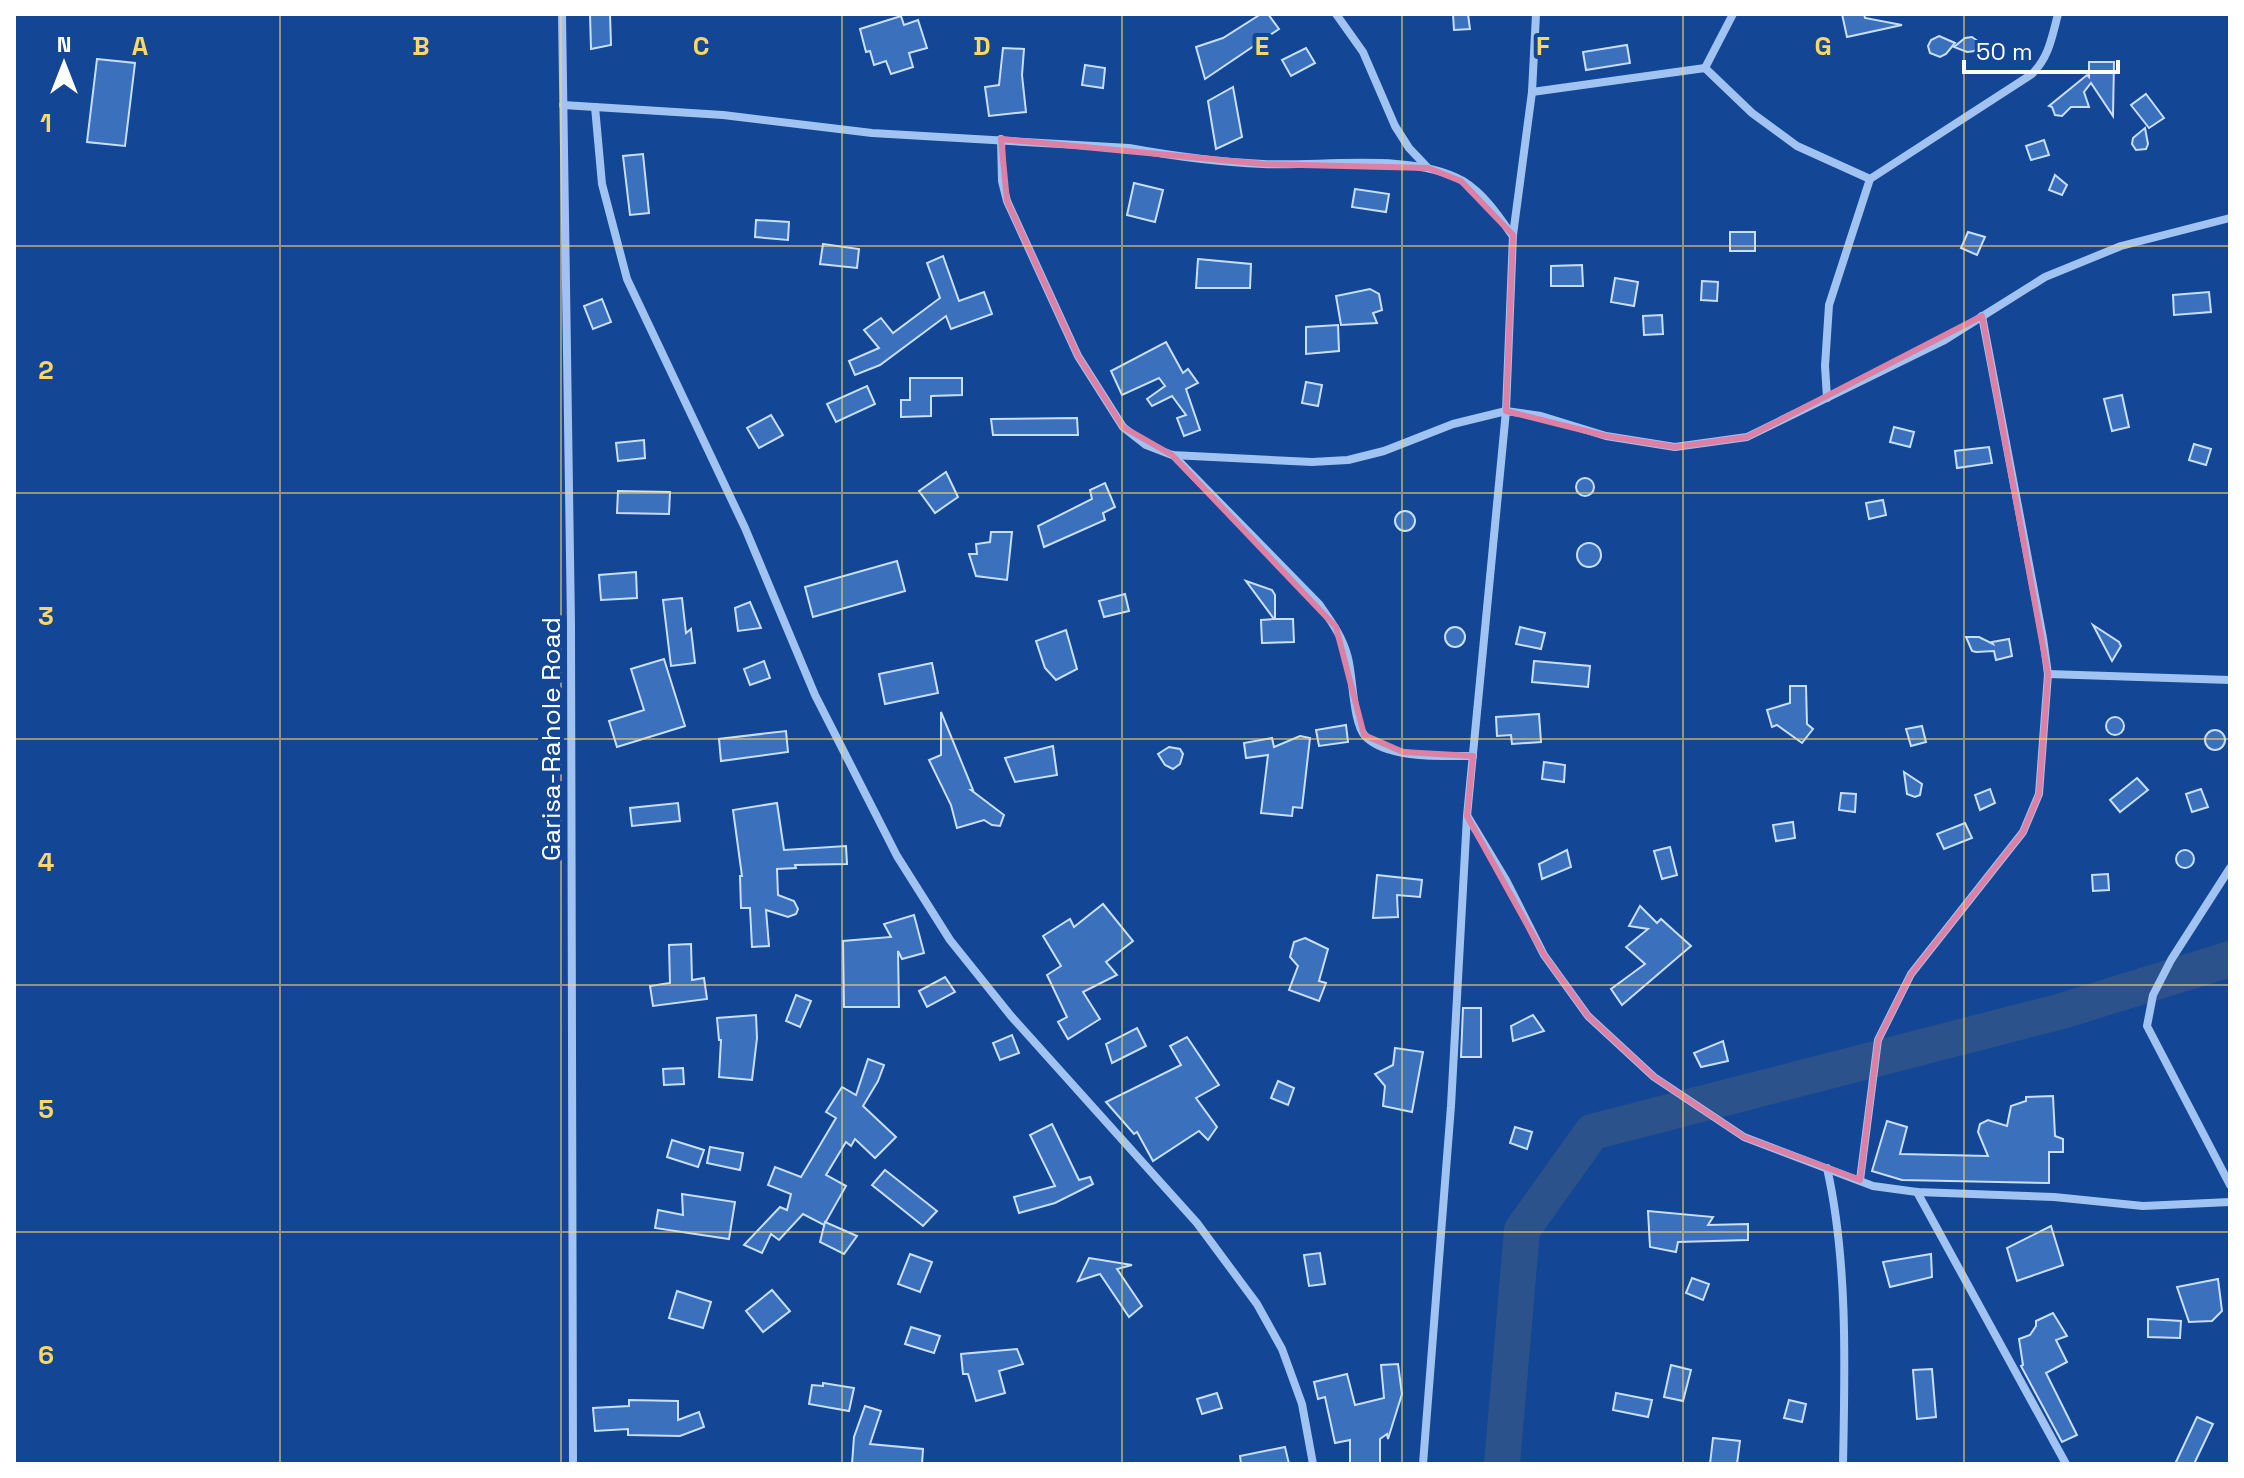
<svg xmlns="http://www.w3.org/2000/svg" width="2244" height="1478" viewBox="0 0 2244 1478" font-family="'Space Grotesk',sans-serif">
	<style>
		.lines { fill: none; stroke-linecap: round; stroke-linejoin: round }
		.river { stroke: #2b528b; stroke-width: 36 }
		.building { fill: #3b70bc; stroke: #c8defd; stroke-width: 2 }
		.street { stroke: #a1c3f2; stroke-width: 8 }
		.marked { fill: none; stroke: #dd80a5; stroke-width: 6; stroke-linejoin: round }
		.grid { fill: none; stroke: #ffd762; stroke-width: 2; stroke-opacity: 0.55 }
		.labels { text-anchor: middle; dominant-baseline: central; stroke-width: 8; stroke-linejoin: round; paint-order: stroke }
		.street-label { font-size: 26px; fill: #fff; stroke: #134694 }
		.grid-label { font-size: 26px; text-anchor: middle; font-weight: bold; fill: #ffd762; stroke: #134694; stroke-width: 8; stroke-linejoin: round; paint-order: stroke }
	</style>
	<rect width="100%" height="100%" fill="#134694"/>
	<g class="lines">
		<polyline class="river" points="1502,1464 1522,1230 1592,1132 2062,1011 2230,959"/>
	</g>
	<g class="building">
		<polygon points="590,14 610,14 611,45 591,49"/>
		<polygon points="1261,14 1268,14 1279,29 1205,79 1196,47 1223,38"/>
		<polygon points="1453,14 1468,14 1470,29 1454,30"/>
		<polygon points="1842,14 1864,14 1865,18 1902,25 1847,37"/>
		<polygon points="901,16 904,25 918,20 927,48 909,53 913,67 891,74 886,61 874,65 870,51 866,52 860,29"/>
		<polygon points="1939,36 1955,43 1946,54 1940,57 1930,53 1928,46 1931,40"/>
		<polygon points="1972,37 1979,42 1975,51 1967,52 1954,47 1965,38"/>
		<polygon points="1627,45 1630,63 1586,70 1583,52"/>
		<polygon points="1003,48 1024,49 1022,75 1026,112 989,116 985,87 999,85"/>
		<polygon points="1306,48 1315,63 1291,76 1282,60"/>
		<polygon points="97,59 135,63 125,146 87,142"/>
		<polygon points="2089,62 2114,62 2113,116 2091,83 2084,92 2089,107 2071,107 2062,116 2055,115 2052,107 2049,106 2087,75 2089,77"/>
		<polygon points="1085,65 1105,68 1103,88 1082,85"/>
		<polygon points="1233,87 1242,137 1216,149 1208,101"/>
		<polygon points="2146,94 2164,118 2149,128 2131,105"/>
		<polygon points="2145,128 2148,144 2146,149 2136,150 2132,144 2133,138"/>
		<polygon points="2044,140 2049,155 2031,160 2026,146"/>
		<polygon points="643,154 649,213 630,215 623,156"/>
		<polygon points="2055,175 2067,185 2062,195 2049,190"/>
		<polygon points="1134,183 1163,190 1155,222 1127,215"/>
		<polygon points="1355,189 1389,194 1386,212 1352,207"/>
		<polygon points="756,220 789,222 788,240 755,237"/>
		<rect x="1730" y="232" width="25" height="19"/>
		<polygon points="1968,232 1985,237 1977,255 1961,248"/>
		<polygon points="823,244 859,249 857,268 820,264"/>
		<polygon points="943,256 959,301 984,292 992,314 951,329 946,316 880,365 855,375 849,361 879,348 864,330 881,318 893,333 940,298 927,263"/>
		<polygon points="1198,259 1251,264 1250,288 1196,288"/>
		<polygon points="1582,265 1583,286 1551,286 1551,266"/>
		<polygon points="1615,278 1638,282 1634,306 1611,302"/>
		<polygon points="1702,281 1718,282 1717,301 1701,300"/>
		<polygon points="1370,289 1379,294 1382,310 1373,313 1377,323 1341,325 1336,296"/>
		<polygon points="2209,292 2211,312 2174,315 2173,295"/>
		<polygon points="602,299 611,322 593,329 584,306"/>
		<polygon points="1662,315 1663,334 1644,335 1643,316"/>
		<polygon points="1338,325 1339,351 1306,354 1306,327"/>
		<polygon points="1166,342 1183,373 1188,369 1198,383 1186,389 1200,430 1184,436 1177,418 1186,415 1172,396 1152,406 1147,399 1165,386 1159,378 1122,395 1111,371"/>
		<polygon points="910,378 962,378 962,395 931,396 931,416 901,417 901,400 910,400"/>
		<polygon points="1306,382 1322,385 1318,406 1302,403"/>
		<polygon points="867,386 875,404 836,422 827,404"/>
		<polygon points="2122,395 2129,427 2112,431 2104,399"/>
		<polygon points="771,415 783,435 759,448 747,428"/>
		<polygon points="1077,418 1078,435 993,435 991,419"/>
		<polygon points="1894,427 1914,432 1910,447 1890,442"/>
		<polygon points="644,440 645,458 618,461 616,443"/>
		<polygon points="2194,444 2211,449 2206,465 2189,460"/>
		<polygon points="1989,447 1992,463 1957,468 1955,451"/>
		<polygon points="946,472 958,497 935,513 919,491"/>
		<circle cx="1585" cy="487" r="9"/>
		<polygon points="1105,483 1115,507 1103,513 1105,520 1044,547 1038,526 1092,499 1090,490"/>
		<polygon points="618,491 670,492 669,514 617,513"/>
		<polygon points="1883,500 1886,515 1869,519 1866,503"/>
		<circle cx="1405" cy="521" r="10"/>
		<polygon points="991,532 1012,532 1007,580 976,576 969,554 977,554 976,544 990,542"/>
		<circle cx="1589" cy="555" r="12"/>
		<polygon points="897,561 905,591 813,617 805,587"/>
		<polygon points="636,572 637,598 601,600 599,575"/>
		<polygon points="1246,581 1272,590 1275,595 1275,619 1293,619 1294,642 1262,643 1261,620 1274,619"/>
		<polygon points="1125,594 1129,611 1104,617 1099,601"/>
		<polygon points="682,598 686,633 691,629 695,663 671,666 663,600"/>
		<polygon points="750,602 761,628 738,631 735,608"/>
		<polygon points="2093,625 2119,642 2121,646 2112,661"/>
		<polygon points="1520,627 1545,633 1541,649 1516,644"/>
		<circle cx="1455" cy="637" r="10"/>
		<polygon points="1066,630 1077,669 1056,680 1045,668 1036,641"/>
		<polygon points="1966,637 1979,637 1993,644 1992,642 2009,639 2012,656 1996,660 1994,651 1976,652 1972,651"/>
		<polygon points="664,659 685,726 617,747 609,721 644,710 631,669"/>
		<polygon points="764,661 770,678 750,685 744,669"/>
		<polygon points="1534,661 1590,666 1588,687 1532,682"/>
		<polygon points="932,663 938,693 885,704 879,674"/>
		<polygon points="1790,686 1806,686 1807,724 1813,729 1802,743 1777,725 1772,727 1767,710 1790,703"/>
		<polygon points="941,712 973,790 971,790 1004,815 1000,826 992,825 984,820 957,828 951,805 929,760 941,755"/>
		<polygon points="1539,714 1541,742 1512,744 1511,735 1497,736 1496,717"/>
		<circle cx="2115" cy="726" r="9"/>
		<polygon points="1346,725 1348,742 1319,746 1316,730"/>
		<polygon points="1922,726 1926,742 1911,746 1906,729"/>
		<circle cx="2215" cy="740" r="10"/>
		<polygon points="786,731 788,752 721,761 719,739"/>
		<polygon points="1300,736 1310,738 1302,808 1293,807 1292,816 1261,813 1268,755 1246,758 1244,743 1272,738 1274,747"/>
		<polygon points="1053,746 1057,775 1015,782 1005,758"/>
		<polygon points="1169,747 1180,749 1183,754 1180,764 1173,769 1165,765 1158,754"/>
		<polygon points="1544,762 1565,765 1564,782 1542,779"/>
		<polygon points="1904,772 1922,784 1920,795 1915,797 1907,794"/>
		<polygon points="2137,778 2148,790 2120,812 2110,800"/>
		<polygon points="1990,789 1995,803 1980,810 1975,795"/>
		<polygon points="2201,789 2208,807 2192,812 2186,794"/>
		<polygon points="1841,793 1856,794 1855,812 1839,810"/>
		<polygon points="678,803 680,821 632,826 630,808"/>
		<polygon points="777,803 784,850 846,846 847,864 795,865 796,868 777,869 778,895 794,901 798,909 796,914 788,917 766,910 769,946 752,947 750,908 741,908 740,876 742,876 733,810"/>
		<polygon points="1793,822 1795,838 1776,841 1773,825"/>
		<polygon points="1965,823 1972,838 1944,849 1937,834"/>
		<polygon points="1670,847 1677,875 1662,879 1654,851"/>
		<circle cx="2185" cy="859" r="9"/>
		<polygon points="1567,850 1571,867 1542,879 1539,864"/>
		<polygon points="2108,874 2109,890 2093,891 2092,875"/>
		<polygon points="1377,875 1422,880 1420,897 1397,895 1398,917 1373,918"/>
		<polygon points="1103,904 1133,941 1106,962 1117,975 1083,992 1100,1019 1068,1039 1058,1022 1067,1017 1047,975 1061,966 1043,936 1070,919 1074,927"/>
		<polygon points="1640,906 1657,923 1661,919 1691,946 1622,1005 1611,989 1645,964 1626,947 1648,929 1629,926"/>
		<polygon points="914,915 924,953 902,959 898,951 899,1007 844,1007 843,941 891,937 884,924"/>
		<polygon points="1305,938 1328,949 1319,981 1326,983 1319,1001 1289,990 1298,966 1290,957 1294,942"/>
		<polygon points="691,944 692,980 704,978 707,999 653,1006 650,986 670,983 669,945"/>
		<polygon points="945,977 955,992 927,1007 919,991"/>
		<polygon points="796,995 811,1001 800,1027 786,1021"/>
		<polygon points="1463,1008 1481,1008 1481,1057 1461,1057"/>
		<polygon points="756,1015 757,1038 752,1080 719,1077 721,1040 719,1040 717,1018"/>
		<polygon points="1533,1015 1544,1031 1513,1041 1511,1026"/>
		<polygon points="1137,1028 1146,1046 1112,1063 1106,1044"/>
		<polygon points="1012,1035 1019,1053 1000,1060 993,1043"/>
		<polygon points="1187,1037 1219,1085 1196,1098 1217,1127 1208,1140 1199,1131 1153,1161 1137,1132 1134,1134 1106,1102 1181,1065 1170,1046"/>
		<polygon points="1723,1041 1728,1061 1701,1067 1694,1053"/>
		<polygon points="1395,1048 1423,1052 1412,1112 1383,1106 1385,1086 1375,1074 1393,1065"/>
		<polygon points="868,1059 884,1065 878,1081 863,1106 896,1137 875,1158 855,1139 851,1146 846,1142 826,1175 846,1186 824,1225 803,1214 779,1240 771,1234 762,1253 744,1245 780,1207 787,1210 791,1194 768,1185 775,1167 801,1177 836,1118 826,1112 842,1087 856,1095"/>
		<polygon points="683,1068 684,1084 664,1085 663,1069"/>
		<polygon points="1278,1081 1294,1088 1288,1105 1271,1098"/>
		<polygon points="2053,1096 2055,1136 2063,1139 2063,1152 2049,1152 2049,1183 1902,1180 1872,1171 1887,1121 1907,1127 1900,1154 1988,1156 1978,1132 1980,1124 1988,1120 2007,1126 2011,1106 2026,1101 2026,1097"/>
		<polygon points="1052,1124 1079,1180 1090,1177 1093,1184 1055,1203 1019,1213 1014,1197 1055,1186 1030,1135"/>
		<polygon points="1515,1127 1532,1132 1527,1149 1510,1143"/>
		<polygon points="672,1140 704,1150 698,1167 667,1157"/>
		<polygon points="710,1147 743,1153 740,1170 707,1163"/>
		<polygon points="885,1170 937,1211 923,1226 872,1185"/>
		<polygon points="682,1194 735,1202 729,1239 655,1228 658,1210 683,1215"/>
		<polygon points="1648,1211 1713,1217 1708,1225 1748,1224 1748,1240 1678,1242 1676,1252 1650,1247"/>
		<polygon points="825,1222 857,1236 844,1254 820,1242"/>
		<polygon points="2051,1226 2063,1265 2017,1281 2007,1248"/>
		<polygon points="1320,1253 1325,1284 1309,1286 1304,1255"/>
		<polygon points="910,1254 932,1262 920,1292 898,1284"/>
		<polygon points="1931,1254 1932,1277 1890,1287 1883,1262"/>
		<polygon points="1089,1258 1132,1265 1117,1269 1142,1306 1129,1317 1100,1274 1078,1281"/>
		<polygon points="1692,1278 1709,1284 1703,1300 1686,1293"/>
		<polygon points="2218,1279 2222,1311 2212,1321 2189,1322 2177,1287"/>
		<polygon points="772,1290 790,1311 763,1332 746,1311"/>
		<polygon points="677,1291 711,1302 703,1328 669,1318"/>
		<polygon points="2053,1313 2067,1336 2056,1340 2067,1362 2046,1373 2077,1435 2062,1442 2021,1366 2023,1365 2019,1339 2030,1335 2036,1326 2036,1321"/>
		<polygon points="2148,1319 2181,1321 2180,1338 2148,1337"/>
		<polygon points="911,1327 940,1336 934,1353 905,1344"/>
		<polygon points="1017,1349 1023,1364 999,1371 1005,1393 976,1401 968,1374 963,1374 961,1354"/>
		<polygon points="1398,1364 1402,1394 1388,1439 1387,1434 1380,1439 1380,1464 1350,1464 1350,1440 1335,1443 1325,1397 1318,1399 1314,1382 1347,1374 1355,1405 1384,1398 1381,1365"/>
		<polygon points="1671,1365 1691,1370 1683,1401 1664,1397"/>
		<polygon points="1932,1369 1936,1417 1917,1419 1913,1370"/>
		<polygon points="823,1383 854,1388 849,1411 809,1404 812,1385 823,1386"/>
		<polygon points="1217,1393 1222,1408 1202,1414 1197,1399"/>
		<polygon points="1616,1393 1652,1400 1648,1417 1613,1410"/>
		<polygon points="629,1400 678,1401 678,1420 699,1412 704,1427 680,1436 628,1435 628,1429 595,1431 593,1408 629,1406"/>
		<polygon points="1789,1400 1806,1404 1802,1422 1784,1418"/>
		<polygon points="865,1406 881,1411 870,1444 923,1449 922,1464 852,1464 854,1437"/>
		<polygon points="2197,1417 2213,1424 2194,1464 2175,1464"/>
		<polygon points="1713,1438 1740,1441 1737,1464 1710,1464"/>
		<polygon points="1285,1447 1289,1464 1241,1464 1240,1456"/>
	</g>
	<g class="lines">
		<g class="street">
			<polyline points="562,14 571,624 573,1464"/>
			<polyline points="1336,14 1363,52 1395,126 1409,148 1428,168"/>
			<polyline points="1705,68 1733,14"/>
			<polyline points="1532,92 1705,68 1752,113 1797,146 1870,179 1829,305 1825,366 1827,398"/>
			<path d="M563,105L723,115L872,133L1129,148C1173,156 1218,162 1263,164C1320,167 1413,152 1463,181C1484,194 1498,215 1512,235"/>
			<polyline points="595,107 602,184 627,279 745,528 815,695 897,856 950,940 1011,1016 1197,1223 1257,1304 1282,1349 1302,1404 1313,1464"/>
			<polyline points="1001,139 1002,181 1007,201 1078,356 1123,427 1146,445 1172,455 1312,462 1348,460 1384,451 1453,424 1506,411 1541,416 1606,436 1675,447 1747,437 1943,341 2045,277 2121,246 2230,218"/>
			<path d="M1870,179L2032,74C2049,57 2052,37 2058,14"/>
			<path d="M1173,455L1319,604C1331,621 1343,637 1348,658C1353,677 1353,723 1365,736C1386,759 1444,756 1473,756"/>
			<polyline points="2048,674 2230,680"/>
			<polyline points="1468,817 1506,880 1544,955 1588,1016 1654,1077 1744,1137 1873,1186 1917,1192 2054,1197 2143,1206 2230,1202"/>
			<polyline points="2230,868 2171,960 2153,995 2147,1026 2230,1185"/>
			<path d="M1827,1168C1848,1261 1845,1368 1843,1464"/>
			<polyline points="1860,1180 1878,1040 1911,974 2023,832 2039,794 2048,674 2043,638 1982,316"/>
			<polyline points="1917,1192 2066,1464"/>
			<polyline points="1423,1464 1451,1106 1467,816 1506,411 1513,235 1532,92 1536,14"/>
		</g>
	</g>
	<path class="marked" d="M1001,139L1263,164L1428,168L1461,181L1513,235L1506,411L1606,436L1675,447L1747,437L1982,316L2048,674L2039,794L2023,832L1911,974L1878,1040L1860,1180L1744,1137L1654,1077L1588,1016L1544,955L1467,816L1473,756L1403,752L1364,735L1336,627L1172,455L1123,427L1078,356L1007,201Z"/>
	<path class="grid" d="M280,14V1464M561,14V1464M842,14V1464M1122,14V1464M1402,14V1464M1683,14V1464M1964,14V1464M14,246H2230M14,493H2230M14,739H2230M14,985H2230M14,1232H2230"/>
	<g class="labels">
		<g class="street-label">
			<text transform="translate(551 739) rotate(-90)">Garisa-Rahole Road</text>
		</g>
	</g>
	<g class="grid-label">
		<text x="140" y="55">A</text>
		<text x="421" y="55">B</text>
		<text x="701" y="55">C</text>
		<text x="982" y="55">D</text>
		<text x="1262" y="55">E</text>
		<text x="1543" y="55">F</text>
		<text x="1823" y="55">G</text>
		<text x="46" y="132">1</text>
		<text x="46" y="379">2</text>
		<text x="46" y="625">3</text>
		<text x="46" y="871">4</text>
		<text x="46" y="1118">5</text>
		<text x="46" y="1364">6</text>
	</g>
	<rect width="2244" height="1478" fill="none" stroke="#ffffff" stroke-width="32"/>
	<g transform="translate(64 64)" stroke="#134694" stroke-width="6" paint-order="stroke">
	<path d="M0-6L14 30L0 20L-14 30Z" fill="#ffffff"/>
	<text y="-12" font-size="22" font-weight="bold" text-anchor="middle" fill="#ffffff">N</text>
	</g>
	<path d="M1964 60v12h154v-12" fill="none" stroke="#ffffff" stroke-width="4"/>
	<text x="1976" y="60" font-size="24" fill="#ffffff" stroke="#134694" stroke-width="6" paint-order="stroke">50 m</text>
</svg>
